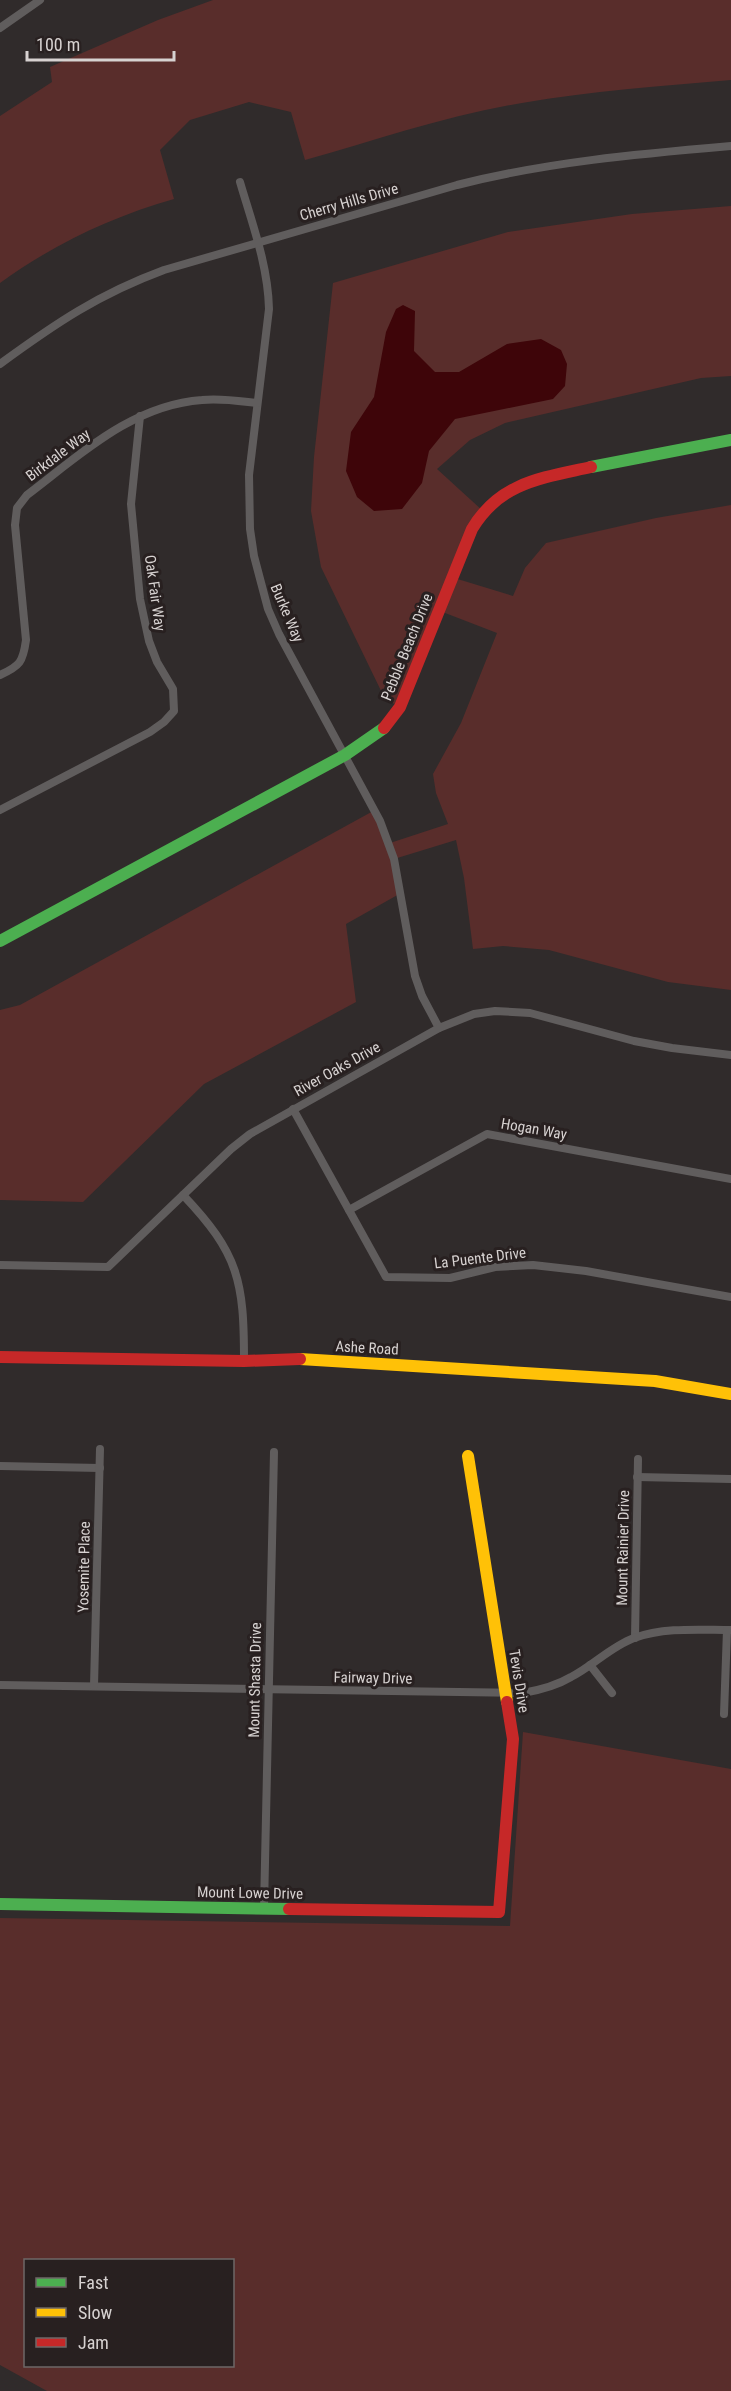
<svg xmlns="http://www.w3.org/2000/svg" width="731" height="2391" viewBox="0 0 731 2391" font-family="'Roboto Condensed',sans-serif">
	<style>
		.green { fill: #592d2b; fill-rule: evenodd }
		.water { fill: #3e0509 }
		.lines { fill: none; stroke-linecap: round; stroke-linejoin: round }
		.street { stroke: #605d5d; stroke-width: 8 }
		.fast { stroke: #4caf50; stroke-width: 12 }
		.slow { stroke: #ffc107; stroke-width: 12 }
		.jam { stroke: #c62828; stroke-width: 12 }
		.labels { text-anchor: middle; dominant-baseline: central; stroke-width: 6; stroke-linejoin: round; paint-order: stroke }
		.street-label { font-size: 15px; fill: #d7d2d1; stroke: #282020 }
	</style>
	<rect width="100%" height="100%" fill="#302b2b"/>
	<g class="green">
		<path d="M213,0H731V80C661,86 591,91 522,103C448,115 377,140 305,160L291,112L249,102L190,120L160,150L174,199C111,217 54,244 0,283V116L52,82L50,67L158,20Z"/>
		<polygon points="731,206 731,376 701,378 505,423 470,440 437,469 483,511 451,577 513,596 525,568 546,543 656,518 731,505 731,990 668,982 549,950 503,946 473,949 464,878 456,840 394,859 401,893 346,924 356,1002 204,1084 83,1202 0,1200 0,1010 20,1005 375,810 390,843 448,824 436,793 433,774 461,723 497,633 440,611 400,707 385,699 321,567 311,511 314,457 333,283 508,232 632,214"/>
		<path d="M523,1732L731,1769V2391H47L0,2365V1918L510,1926ZM26,2260H232V2366H26Z"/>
	</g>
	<polygon class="water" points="403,305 415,311 414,351 435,372 459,372 507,344 541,339 561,350 567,364 565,386 553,399 455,419 429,451 422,483 402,509 374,511 357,497 346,471 351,432 374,397 386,332 396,309"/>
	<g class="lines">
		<g class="street">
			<polyline points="0,28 40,0"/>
			<path d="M240,182C252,223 268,265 269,309L249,475L250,529L254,556L268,609L279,634L380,821L394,859L415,976L422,996L439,1028"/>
			<path d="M0,364C56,323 99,294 164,270L457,185C547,162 638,154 731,146"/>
			<path d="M0,675C20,666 23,662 26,640L15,525L17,508L27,495C80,455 132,405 202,400C221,398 239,401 257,403"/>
			<polyline points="0,810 150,732 164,722 174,711 173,689 157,662 149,641 140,599 131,504 140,416"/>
			<polyline points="293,1109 386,1277 450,1278 495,1267 533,1265 586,1271 731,1297"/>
			<path d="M183,1195C239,1254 244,1281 244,1361"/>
			<polyline points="349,1210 487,1134 731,1179"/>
			<polyline points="0,1265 108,1267 231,1149 250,1134 439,1028 474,1014 495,1011 530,1013 634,1041 672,1048 731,1055"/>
			<polyline points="0,1466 100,1468"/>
			<polyline points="637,1477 731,1479"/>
			<polyline points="635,1638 638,1459"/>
			<polyline points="590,1665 612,1693"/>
			<path d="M0,1685L523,1693C540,1690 556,1686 571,1677C593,1666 610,1647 634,1638C665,1627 699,1630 731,1630"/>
			<polyline points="94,1686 100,1449"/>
			<polyline points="724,1714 727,1630"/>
			<polyline points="264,1908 274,1452"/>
		</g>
		<g class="fast">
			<polyline points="591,467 731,440"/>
			<polyline points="0,941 345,755 384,728"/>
			<polyline points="0,1904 289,1909"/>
		</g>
		<g class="slow">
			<polyline points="300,1359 655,1381 731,1394"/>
			<polyline points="468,1456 507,1702"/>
		</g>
		<g class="jam">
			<path d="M384,728L400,707L472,529C500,482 542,478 591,467"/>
			<polyline points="0,1357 244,1361 300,1359"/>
			<polyline points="289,1909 499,1912 513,1739 507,1702"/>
		</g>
	</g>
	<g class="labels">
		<g class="street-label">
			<text transform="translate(349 202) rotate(-16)">Cherry Hills Drive</text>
			<text transform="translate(58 455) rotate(-37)">Birkdale Way</text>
			<text transform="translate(155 593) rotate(82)">Oak Fair Way</text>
			<text transform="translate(287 613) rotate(67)">Burke Way</text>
			<text transform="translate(407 647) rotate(-68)">Pebble Beach Drive</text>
			<text transform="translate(337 1069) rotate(-29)">River Oaks Drive</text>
			<text transform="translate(534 1129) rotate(10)">Hogan Way</text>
			<text transform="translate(480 1258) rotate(-7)">La Puente Drive</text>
			<text transform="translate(367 1348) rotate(3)">Ashe Road</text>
			<text transform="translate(623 1548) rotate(-89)">Mount Rainier Drive</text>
			<text transform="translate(84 1567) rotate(-89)">Yosemite Place</text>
			<text transform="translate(373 1678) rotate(1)">Fairway Drive</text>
			<text transform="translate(255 1680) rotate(-89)">Mount Shasta Drive</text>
			<text transform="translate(519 1681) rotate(81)">Tevis Drive</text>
			<text transform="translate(250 1893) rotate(1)">Mount Lowe Drive</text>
		</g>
	</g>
	<rect x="24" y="2259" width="210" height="108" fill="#282020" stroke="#6e6767" stroke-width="1.5"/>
	<rect x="36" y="2278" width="30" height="9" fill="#4caf50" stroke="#6e6767" stroke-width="1.5"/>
	<text x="78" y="2289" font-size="18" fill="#d7d2d1">Fast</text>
	<rect x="36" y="2308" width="30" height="9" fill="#ffc107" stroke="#6e6767" stroke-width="1.5"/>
	<text x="78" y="2319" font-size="18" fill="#d7d2d1">Slow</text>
	<rect x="36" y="2338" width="30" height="9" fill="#c62828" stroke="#6e6767" stroke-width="1.5"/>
	<text x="78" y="2349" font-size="18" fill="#d7d2d1">Jam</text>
	<path d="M27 51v9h147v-9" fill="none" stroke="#d7d2d1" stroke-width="3"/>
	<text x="36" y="51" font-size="18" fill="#d7d2d1" stroke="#282020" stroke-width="4.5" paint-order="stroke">100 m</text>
</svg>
